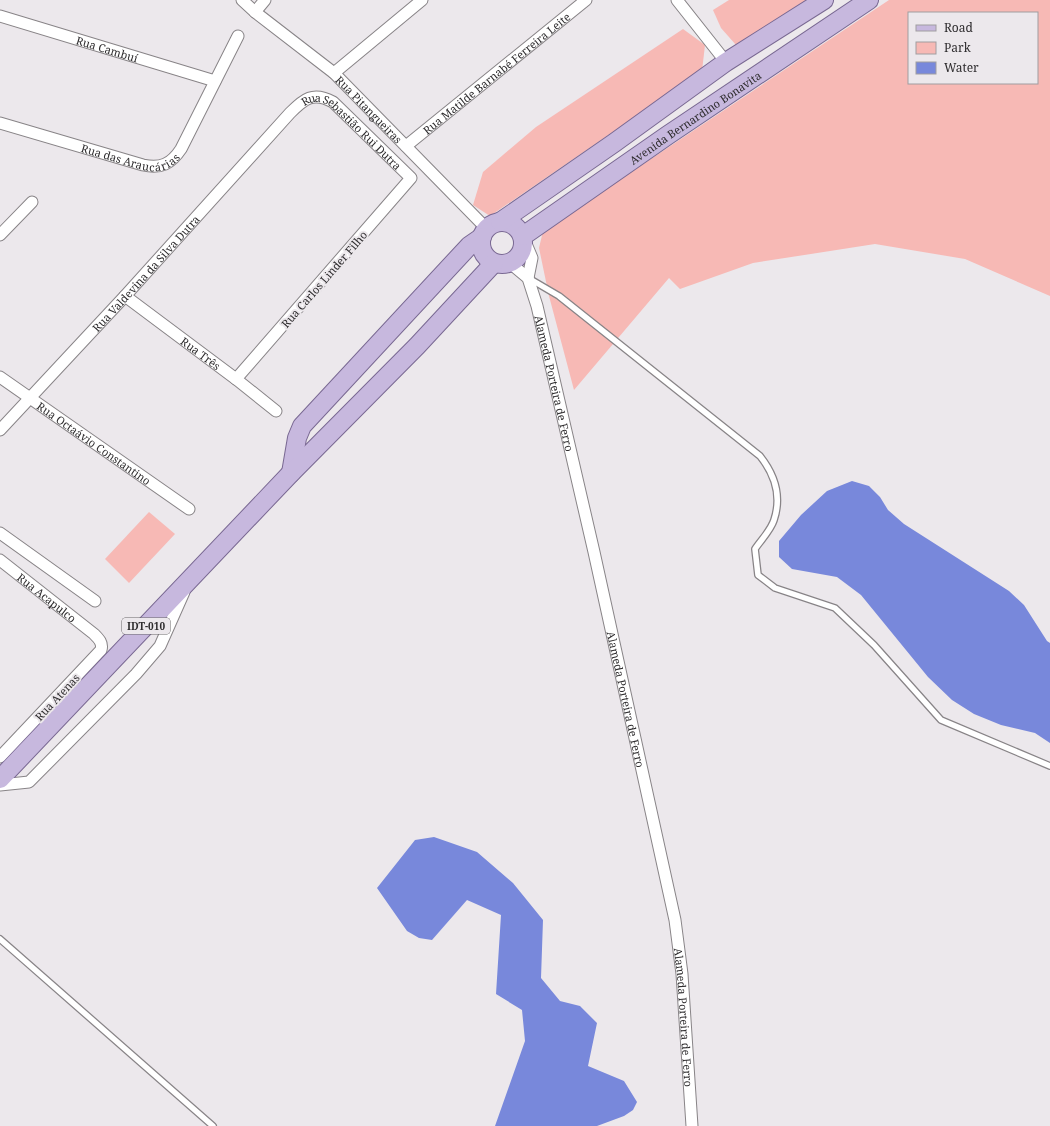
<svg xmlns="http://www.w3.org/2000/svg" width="1050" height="1126" viewBox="0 0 1050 1126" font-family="'Noto Serif',serif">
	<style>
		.green { fill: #f7b9b5; fill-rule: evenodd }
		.water { fill: #7888db }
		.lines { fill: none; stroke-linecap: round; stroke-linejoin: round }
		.lane-casing { stroke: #888487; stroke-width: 8 }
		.street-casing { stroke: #888487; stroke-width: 13 }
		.primary-casing { stroke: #796892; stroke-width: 20 }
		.lane { stroke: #fff; stroke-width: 5.5 }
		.street { stroke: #fff; stroke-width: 11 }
		.primary { stroke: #c7b8de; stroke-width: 18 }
		.labels { text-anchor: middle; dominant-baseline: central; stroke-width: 4; stroke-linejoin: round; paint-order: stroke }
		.shield { fill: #ece8ec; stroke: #676467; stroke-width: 1 }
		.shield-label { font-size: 10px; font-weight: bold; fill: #2e2c2e }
		.street-label { font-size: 11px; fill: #2e2c2e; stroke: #ece8ec }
	</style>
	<rect width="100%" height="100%" fill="#ece8ec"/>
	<g class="green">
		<polygon points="729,0 808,0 736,45 721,28 713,10"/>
		<path d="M889,0H1050V296L965,259L875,244L753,263L680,289L669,278L574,390L549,296L539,248L543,231ZM909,13H1037V83H909Z"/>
		<polygon points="683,29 705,45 702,71 490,216 473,205 483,172 536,127"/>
		<polygon points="149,512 175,534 129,583 105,559"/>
	</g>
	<g class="water">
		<polygon points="852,481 869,486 880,497 888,510 904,524 1009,591 1024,605 1047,641 1050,643 1050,743 1035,733 1001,725 974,714 952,700 928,677 861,595 837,577 792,569 779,557 779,541 801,515 827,491"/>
		<polygon points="434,837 477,852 513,883 543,920 541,978 560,1001 580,1006 597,1023 588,1066 624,1081 637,1102 633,1110 624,1116 597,1126 495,1126 525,1041 522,1010 496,994 501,915 467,900 432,940 419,938 407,931 377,888 415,840"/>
	</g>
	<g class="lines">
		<g class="lane-casing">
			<g id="lane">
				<path d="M530,279L559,296L760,456C775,475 782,496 774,520C771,530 761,540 755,549L758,575L775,588L835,608L874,645L941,720L1050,766"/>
				<polyline points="0,939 213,1126"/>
			</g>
		</g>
		<g class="street-casing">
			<g id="street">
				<path id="s1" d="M242,0L255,12L334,73L486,228"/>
				<polyline points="677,0 726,62"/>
				<polyline points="255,12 265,0"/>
				<path id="s2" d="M0,16L215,81"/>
				<polyline points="334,73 422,0"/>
				<path id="s3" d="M0,123L143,165C161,169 171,164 181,149L238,36"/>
				<path id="s4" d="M406,146L586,0"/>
				<polyline points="0,235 32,202"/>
				<polyline points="524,239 532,258 528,278"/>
				<path id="s5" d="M510,263L528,278L537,306L594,552L675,920L682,974L692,1126"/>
				<path id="s6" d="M125,296L236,379L276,411"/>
				<path id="s7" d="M0,377L189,509"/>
				<path id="s8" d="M0,430L125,296L290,113C304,99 313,91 333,102L411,178L236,379"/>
				<polyline points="0,533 95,601"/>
				<path id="s9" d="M0,560L94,634C99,639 103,643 101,650L0,757"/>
				<polyline points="0,785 29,782 136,674 160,646 184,592"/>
			</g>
		</g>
		<g class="primary-casing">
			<g id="primary">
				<circle cx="502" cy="243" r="21"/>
				<polyline points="500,222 614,143 726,62 824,0"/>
				<path id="s10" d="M523,236L668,135L869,0"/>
				<polyline points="291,473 297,438 302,426 469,246 482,237"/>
				<polyline points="0,779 291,473 417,346 494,263"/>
			</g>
		</g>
		<use href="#lane" class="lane"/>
		<use href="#street" class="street"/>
		<use href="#primary" class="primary"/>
	</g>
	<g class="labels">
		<rect class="shield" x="122" y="618" width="48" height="16" rx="3"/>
		<g class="shield-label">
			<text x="146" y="626">IDT-010</text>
		</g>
		<g class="street-label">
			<text stroke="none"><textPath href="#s2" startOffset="112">Rua Cambuí</textPath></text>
			<text stroke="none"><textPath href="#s4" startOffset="116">Rua Matilde Barnabé Ferreira Leite</textPath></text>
			<text stroke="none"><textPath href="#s1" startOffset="168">Rua Pitangueiras</textPath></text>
			<text stroke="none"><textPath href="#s10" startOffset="209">Avenida Bernardino Bonavita</textPath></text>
			<text stroke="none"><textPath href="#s8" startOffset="509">Rua Sebastião Rui Dutra</textPath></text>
			<text stroke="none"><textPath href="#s3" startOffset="136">Rua das Araucárias</textPath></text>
			<text stroke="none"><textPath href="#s8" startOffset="214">Rua Valdevina da Silva Dutra</textPath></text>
			<text transform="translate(324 279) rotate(-49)">Rua Carlos Linder Filho</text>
			<text stroke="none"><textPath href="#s6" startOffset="95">Rua Três</textPath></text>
			<text stroke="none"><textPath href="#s5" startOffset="132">Alameda Porteira de Ferro</textPath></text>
			<text stroke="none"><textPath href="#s7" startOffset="115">Rua Octaávio Constantino</textPath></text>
			<text stroke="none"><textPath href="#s9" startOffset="60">Rua Acapulco</textPath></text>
			<text transform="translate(57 697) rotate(-47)">Rua Atenas</text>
			<text stroke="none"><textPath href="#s5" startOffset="456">Alameda Porteira de Ferro</textPath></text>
			<text stroke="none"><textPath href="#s5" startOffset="780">Alameda Porteira de Ferro</textPath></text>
		</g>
	</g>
	<rect x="908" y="12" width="130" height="72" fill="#ece8ec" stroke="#a09da0"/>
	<rect x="916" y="25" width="20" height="6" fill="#c7b8de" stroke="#a09da0"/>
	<text x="944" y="32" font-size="12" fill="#2e2c2e">Road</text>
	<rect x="916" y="42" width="20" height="12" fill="#f7b9b5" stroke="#a09da0"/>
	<text x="944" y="52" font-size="12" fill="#2e2c2e">Park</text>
	<rect x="916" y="62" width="20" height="12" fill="#7888db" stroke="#a09da0"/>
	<text x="944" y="72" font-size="12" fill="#2e2c2e">Water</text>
</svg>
